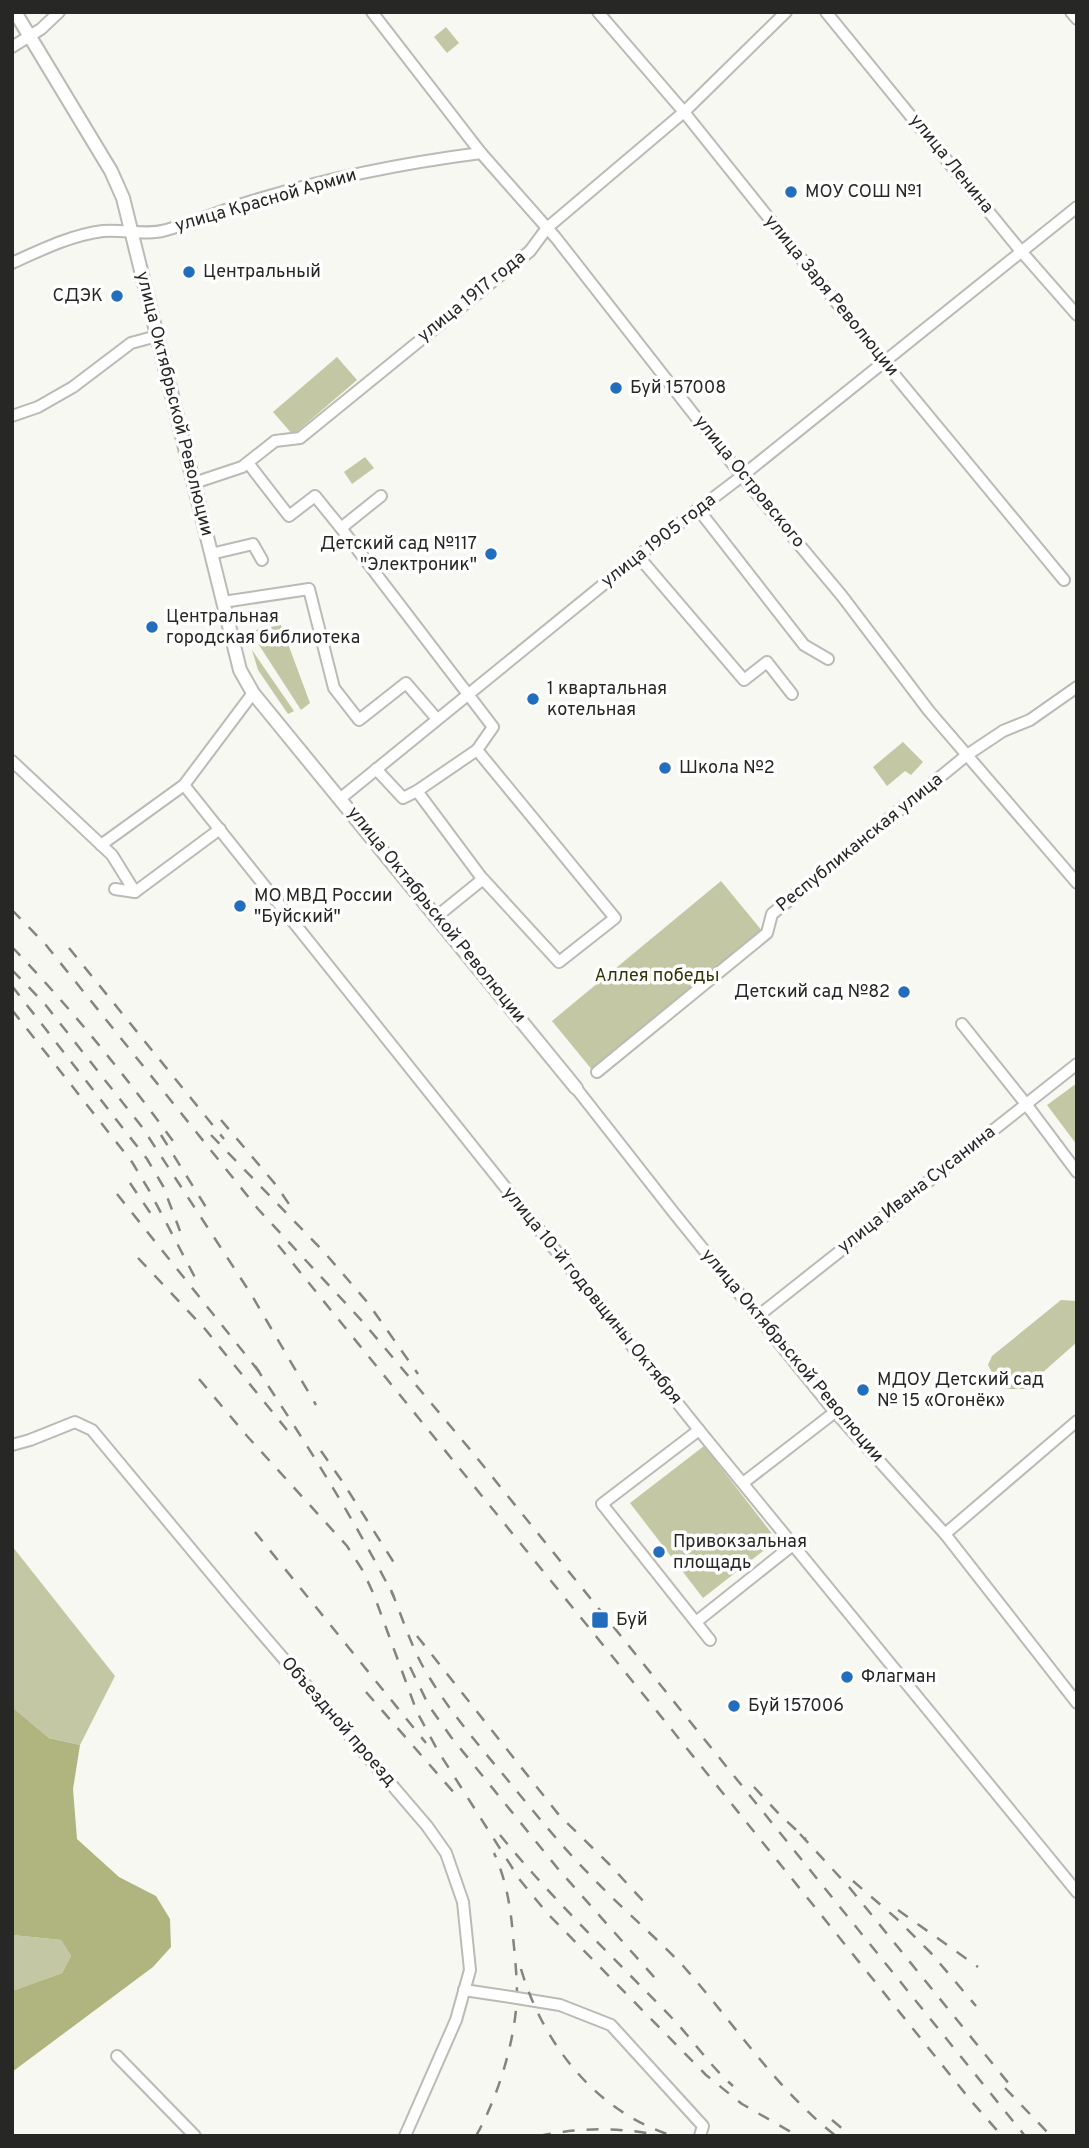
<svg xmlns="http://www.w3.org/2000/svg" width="1089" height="2148" viewBox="0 0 1089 2148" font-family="Overpass,sans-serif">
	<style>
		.green { fill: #c3c7a4 }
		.forest { fill: #b0b57f }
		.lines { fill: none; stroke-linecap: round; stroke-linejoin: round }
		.minor-casing { stroke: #bbbbb5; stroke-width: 14 }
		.major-casing { stroke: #bbbbb5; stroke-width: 16 }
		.minor { stroke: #fff; stroke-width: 10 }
		.major { stroke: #fff; stroke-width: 12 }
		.rail { stroke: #848480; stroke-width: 2.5; stroke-dasharray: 12 12; stroke-linecap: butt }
		.minor-bridge-casing { stroke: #bbbbb5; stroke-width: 14; stroke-linecap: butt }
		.minor-bridge { stroke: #fff; stroke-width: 10 }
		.poi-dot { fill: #226ebd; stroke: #fff; stroke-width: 2.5 }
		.labels { text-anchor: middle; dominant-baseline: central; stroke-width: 7; stroke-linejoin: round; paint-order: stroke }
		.street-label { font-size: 18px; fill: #272725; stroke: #fff }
		.poi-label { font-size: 18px; fill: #272725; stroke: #fff; text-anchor: start }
		.park-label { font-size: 18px; fill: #313307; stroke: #fff }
	</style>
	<rect width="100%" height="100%" fill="#f7f8f1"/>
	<g class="green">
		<polygon points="446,27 459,43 447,53 434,37"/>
		<polygon points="337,357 357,380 293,435 273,412"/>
		<polygon points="365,457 374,468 352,484 344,472"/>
		<polygon points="281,625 310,703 301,710 250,631"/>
		<polygon points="252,650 294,711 288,714 258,670"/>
		<polygon points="903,742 923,762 911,775 905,771 887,786 873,767"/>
		<polygon points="721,881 763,932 593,1071 552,1021"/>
		<polygon points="1077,1083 1077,1145 1047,1105"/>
		<polygon points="1061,1300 1077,1301 1077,1342 1024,1389 1006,1389 998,1384 988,1365 992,1356"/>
		<polygon points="704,1446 777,1540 703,1598 630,1503"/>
		<polygon points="12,1546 115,1676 80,1745 49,1738 12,1707"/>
		<polygon points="12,1935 61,1940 71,1956 62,1973 12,1991"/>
	</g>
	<polygon class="forest" points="12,1707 49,1738 80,1745 73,1789 77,1839 119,1877 156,1896 170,1919 171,1947 153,1967 12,2072 12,1991 62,1973 71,1956 61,1940 12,1935"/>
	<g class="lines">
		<g class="minor-casing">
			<g id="minor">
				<polyline points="372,12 481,153 556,238 742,476 842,596 929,711 1077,883"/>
				<polyline points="598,12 684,112 884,362 1064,580"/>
				<polyline points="826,12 1020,250 1077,315"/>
				<polyline points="1071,12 1077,19"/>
				<polyline points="12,47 41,29 59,12"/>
				<path d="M12,263C41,250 71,235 103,231C123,229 146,236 166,230C195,222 223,210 252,201C328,178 403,163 481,153"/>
				<polyline points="12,416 38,407 73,387 131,343 157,336"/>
				<polyline points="248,463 289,516 315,496 341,528 493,727 477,750 615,918 559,962 483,879 436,917"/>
				<polyline points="194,483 242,467 275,441 300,438 530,251 547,228 684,112 786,12"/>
				<polyline points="698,509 804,645 828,659"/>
				<polyline points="341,528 381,496"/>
				<polyline points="211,554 253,544 262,560"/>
				<polyline points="638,556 744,680 767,662 792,694"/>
				<polyline points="223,602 309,589 334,688 359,720 406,683 437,719"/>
				<polyline points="12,761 112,855 135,892"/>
				<polyline points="376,769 403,798 417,791 484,881"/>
				<polyline points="184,785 699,1430 1077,1892"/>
				<polyline points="417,791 477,750"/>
				<polyline points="341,798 658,540 742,476 1077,207"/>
				<polyline points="101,845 184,785 253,693"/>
				<polyline points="115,889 135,892 220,829"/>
				<polyline points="962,1024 1026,1104 1077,1172"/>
				<polyline points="597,1072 767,933 772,914 967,755 1003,731 1030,720 1077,687"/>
				<polyline points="576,1088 674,1213 835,1412 945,1534 1077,1703"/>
				<polyline points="758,1316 1077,1064"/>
				<polyline points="699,1430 602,1504 710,1640"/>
				<polyline points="12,1445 30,1440 75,1422 92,1430 235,1602 427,1826 446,1853 463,1902 470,1970 456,2020 405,2136"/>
				<polyline points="743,1483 835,1412"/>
				<polyline points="945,1534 1077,1421"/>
				<polyline points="696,1622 794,1544"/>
				<polyline points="464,1990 511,1997"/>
				<polyline points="523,1999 560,2005 611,2025 703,2126 700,2136"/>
				<polyline points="117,2056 195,2136"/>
			</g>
		</g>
		<g class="major-casing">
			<polyline id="major" points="15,12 111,171 123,198 240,670 253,693 576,1088"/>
		</g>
		<use href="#minor" class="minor"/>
		<use href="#major" class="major"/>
		<g class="rail">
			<polyline points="12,910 46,945 258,1209 363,1322 473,1453 1025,2136"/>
			<path d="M12,947C70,1007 124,1074 173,1141"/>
			<polyline points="69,948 224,1139"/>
			<polyline points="12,970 44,1003 142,1127 251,1294 316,1405"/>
			<polyline points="12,986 147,1159 163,1186 180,1231"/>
			<polyline points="12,1010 132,1162 150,1192 200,1287"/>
			<polyline points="221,1120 276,1185 293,1210"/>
			<polyline points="161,1135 209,1212"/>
			<polyline points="211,1135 324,1252 368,1303 418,1374"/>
			<polyline points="130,1183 153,1217"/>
			<polyline points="117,1194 261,1374"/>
			<polyline points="278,1245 651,1704 972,2102 1002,2136"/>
			<polyline points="138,1258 205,1329 287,1430"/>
			<path d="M255,1366C305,1441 353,1517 394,1597"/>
			<polyline points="199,1379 247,1436 347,1546 363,1571 374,1595 417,1712 438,1751 520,1880 547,1913 706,2075 742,2104 798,2136"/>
			<polyline points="321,1451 342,1481 398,1569"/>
			<polyline points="255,1532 426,1743"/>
			<path d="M391,1590C401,1614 409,1640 421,1663C444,1705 476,1742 506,1778C534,1812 562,1847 593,1878C622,1909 655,1936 684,1967C734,2023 776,2089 836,2136"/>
			<polyline points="417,1636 559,1815 609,1864 646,1904"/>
			<polyline points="410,1667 429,1706 451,1737 559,1870 662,1986"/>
			<polyline points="366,1692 456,1795"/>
			<polyline points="754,1787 780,1815 806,1839"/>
			<polyline points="800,1834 849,1887 1014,2090"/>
			<path d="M500,1835C553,1900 614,1958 672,2018C693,2040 710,2066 733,2086"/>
			<polyline points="853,1881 897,1919 931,1953 976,2006"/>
			<polyline points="898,1910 978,1967"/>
			<path d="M521,1969C543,2044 596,2112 673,2136"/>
			<polyline points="1005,2088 1051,2136"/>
			<polyline points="832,2120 851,2136"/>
			<path d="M476,2136C498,2097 515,2042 517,1996C517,1977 515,1956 513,1937C511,1908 506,1879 494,1853"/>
			<path d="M539,2136C577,2128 614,2127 652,2134"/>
		</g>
		<g class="minor-bridge-casing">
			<polyline id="minor-bridge" points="511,1997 523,1999"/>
		</g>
		<use href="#minor-bridge" class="minor-bridge"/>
	</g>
	<g class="poi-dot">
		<circle cx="791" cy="192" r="7"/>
		<circle cx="189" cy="272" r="7"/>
		<circle cx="117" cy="296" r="7"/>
		<circle cx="616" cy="388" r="7"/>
		<circle cx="491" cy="554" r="7"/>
		<circle cx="152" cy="627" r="7"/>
		<circle cx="533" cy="699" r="7"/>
		<circle cx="665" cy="768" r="7"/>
		<circle cx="240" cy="906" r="7"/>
		<circle cx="904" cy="992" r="7"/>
		<circle cx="863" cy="1390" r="7"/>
		<circle cx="659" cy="1552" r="7"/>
		<rect x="591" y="1611" width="18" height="18" rx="3.5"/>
		<circle cx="847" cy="1677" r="7"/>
		<circle cx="734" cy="1706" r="7"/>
	</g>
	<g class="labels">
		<g class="street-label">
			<text transform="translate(951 164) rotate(51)">улица Ленина</text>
			<text transform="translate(266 201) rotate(-16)">улица Красной Армии</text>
			<text transform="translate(831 296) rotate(51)">улица Заря Революции</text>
			<text transform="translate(472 297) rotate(-39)">улица 1917 года</text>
			<text transform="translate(174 404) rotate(76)">улица Октябрьской Революции</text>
			<text transform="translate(749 482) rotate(51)">улица Островского</text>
			<text transform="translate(659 541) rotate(-38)">улица 1905 года</text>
			<text transform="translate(860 843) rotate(-39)">Республиканская улица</text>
			<text transform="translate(436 915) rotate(51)">улица Октябрьской Революции</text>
			<text transform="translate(917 1190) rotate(-38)">улица Ивана Сусанина</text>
			<text transform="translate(592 1296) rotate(51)">улица 10-й годовщины Октября</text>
			<text transform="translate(792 1356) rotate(50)">улица Октябрьской Революции</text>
			<text transform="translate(338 1722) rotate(49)">Объездной проезд</text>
		</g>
		<g class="poi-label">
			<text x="805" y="192">МОУ СОШ №1</text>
			<text x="203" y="272">Центральный</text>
			<text x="103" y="296" text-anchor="end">СДЭК</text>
			<text x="630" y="388">Буй 157008</text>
			<text x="477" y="544" text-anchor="end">Детский сад №117<tspan x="477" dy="21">"Электроник"</tspan></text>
			<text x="166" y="617">Центральная<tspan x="166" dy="21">городская библиотека</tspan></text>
			<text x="547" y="689">1 квартальная<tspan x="547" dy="21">котельная</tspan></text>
			<text x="679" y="768">Школа №2</text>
			<text x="254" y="896">МО МВД России<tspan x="254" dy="21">"Буйский"</tspan></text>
			<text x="890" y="992" text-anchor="end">Детский сад №82</text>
			<text x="877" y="1380">МДОУ Детский сад<tspan x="877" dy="21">№ 15 «Огонёк»</tspan></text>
			<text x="673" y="1542">Привокзальная<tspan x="673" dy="21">площадь</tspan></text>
			<text x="616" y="1620">Буй</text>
			<text x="861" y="1677">Флагман</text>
			<text x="748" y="1706">Буй 157006</text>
		</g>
		<g class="park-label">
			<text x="657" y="976">Аллея победы</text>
		</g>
	</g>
	<rect width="1089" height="2148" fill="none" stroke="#272725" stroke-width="28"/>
</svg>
